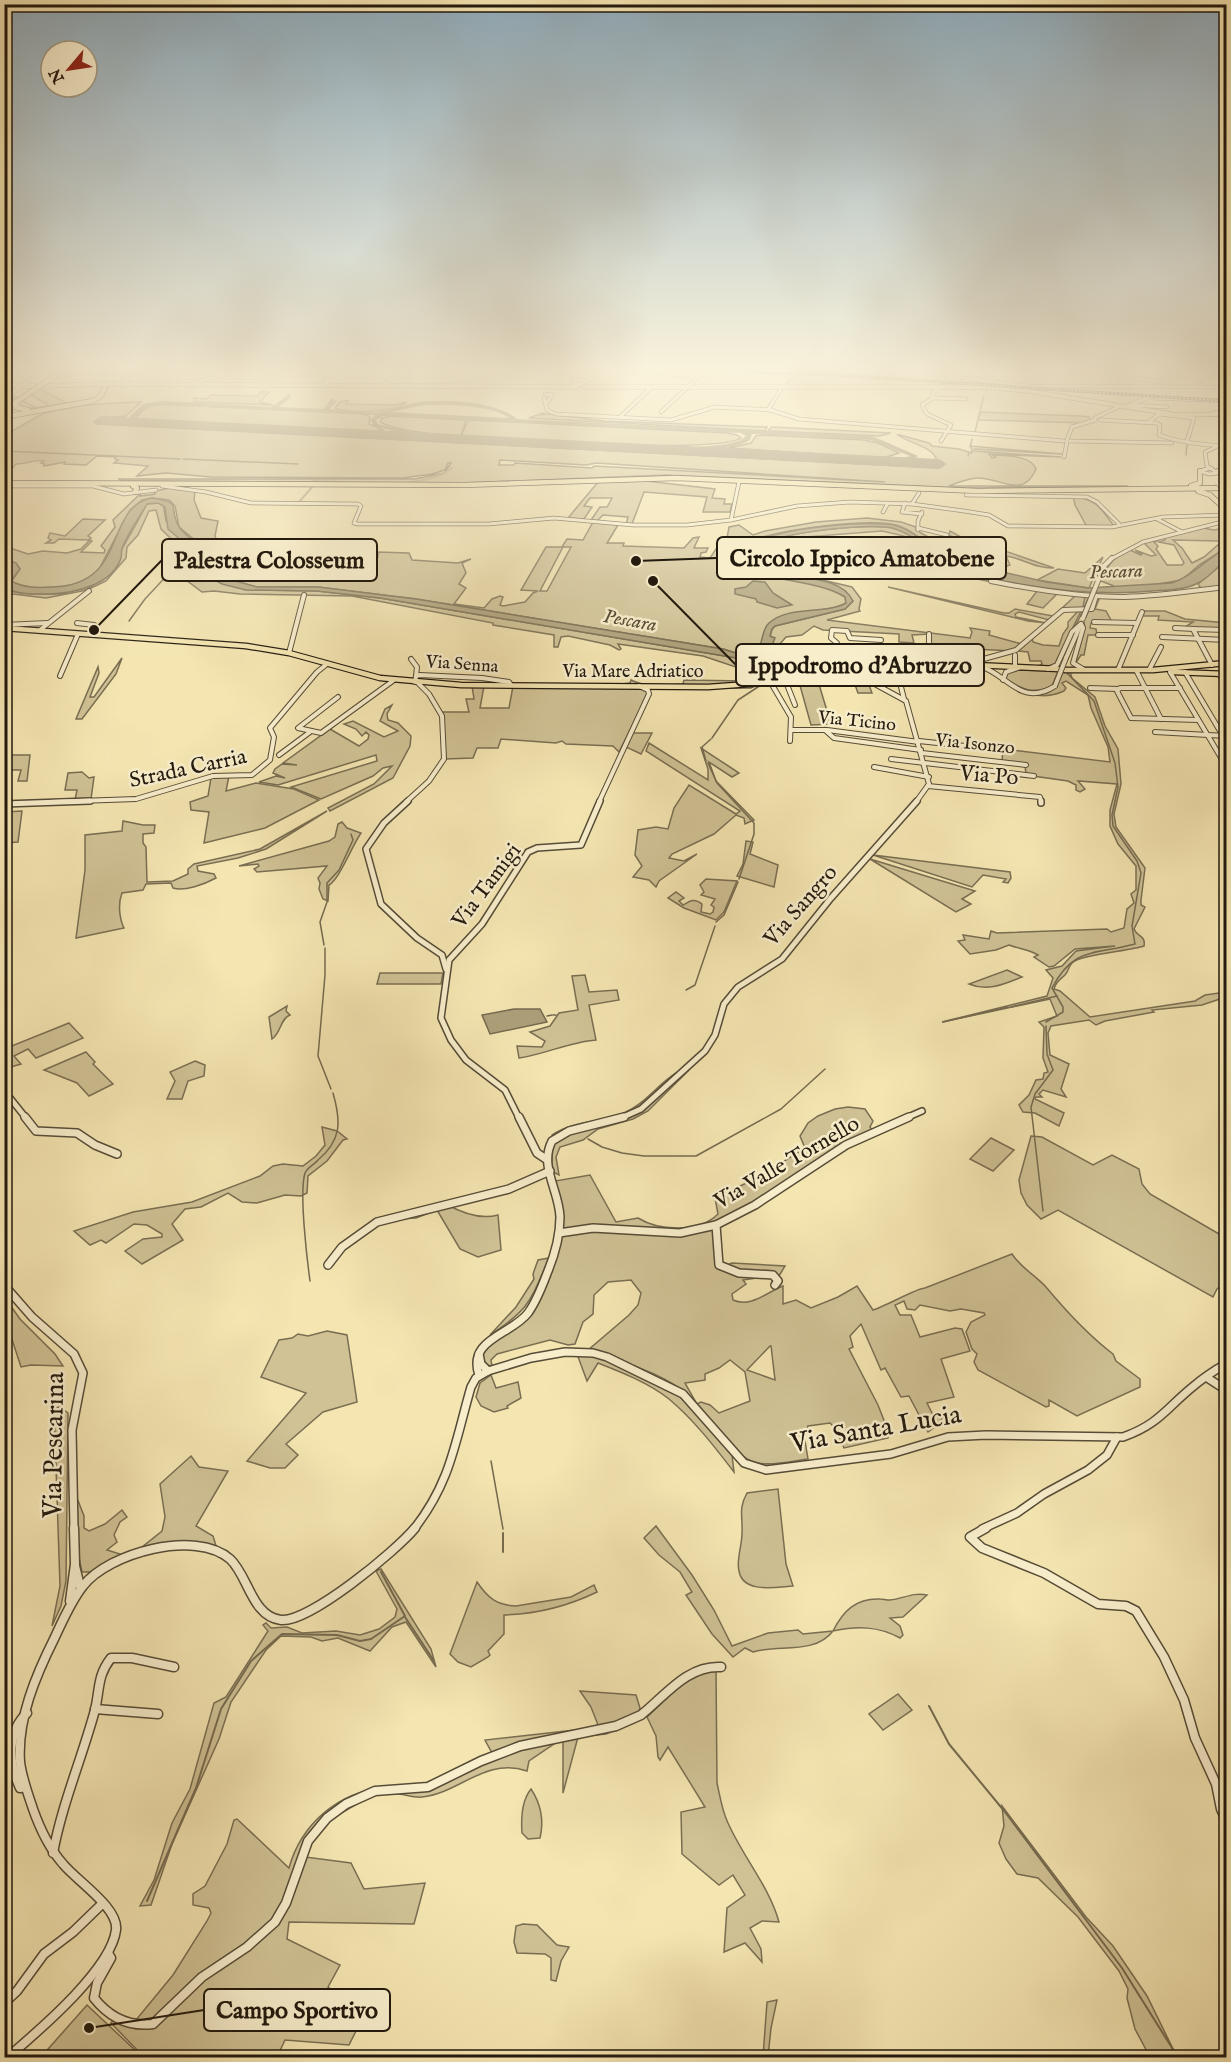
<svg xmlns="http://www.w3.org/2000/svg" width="1231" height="2062" viewBox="0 0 1231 2062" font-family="'IM FELL English',serif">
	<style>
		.green { fill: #d0c295; stroke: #796e52; stroke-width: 1.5; fill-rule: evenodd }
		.water { fill: #ada07a; stroke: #756a4f; stroke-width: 1.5 }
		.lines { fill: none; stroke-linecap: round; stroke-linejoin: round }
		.stream-far1 { stroke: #756a4f; stroke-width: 1.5 }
		.stream { stroke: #756a4f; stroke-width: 2 }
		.canal-far1 { stroke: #ada07a; stroke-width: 2 }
		.canal { stroke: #ada07a; stroke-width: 3 }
		.river { stroke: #ada07a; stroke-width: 5 }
		.taxiway { fill: #8b7f60; fill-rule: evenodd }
		.runway { fill: #8b7f60; fill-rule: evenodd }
		.minor-far4-casing { stroke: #564c37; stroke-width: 4.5 }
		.minor-far3-casing { stroke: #564c37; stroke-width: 6 }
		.minor-far2-casing { stroke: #564c37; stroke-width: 8 }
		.minor-far1-casing { stroke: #564c37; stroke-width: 10 }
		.minor-casing { stroke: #564c37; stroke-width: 11 }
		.major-far1-casing { stroke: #22190e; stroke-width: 5 }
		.major-casing { stroke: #22190e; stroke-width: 7 }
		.highway-casing { stroke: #22190e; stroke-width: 6 }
		.minor-far4 { stroke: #f8eecc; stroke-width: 3 }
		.minor-far3 { stroke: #f8eecc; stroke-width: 4 }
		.minor-far2 { stroke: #f8eecc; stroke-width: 5 }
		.minor-far1 { stroke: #f8eecc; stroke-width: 7 }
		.minor { stroke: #f8eecc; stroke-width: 8 }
		.major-far1 { stroke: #f4e5b1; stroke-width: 4 }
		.major { stroke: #f4e5b1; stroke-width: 4.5 }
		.highway { stroke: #f4e5b1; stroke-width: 4.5 }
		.rail-casing { stroke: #22190e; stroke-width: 3 }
		.rail { stroke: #f8eecc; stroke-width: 1.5; stroke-dasharray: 2; stroke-linecap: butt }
		.minor-bridge-far1-casing { stroke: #564c37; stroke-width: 4.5; stroke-linecap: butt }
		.minor-bridge-casing { stroke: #564c37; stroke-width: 6; stroke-linecap: butt }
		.highway-bridge-casing { stroke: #22190e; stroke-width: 6; stroke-linecap: butt }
		.minor-bridge-far1 { stroke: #f8eecc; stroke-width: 3 }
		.minor-bridge { stroke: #f8eecc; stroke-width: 4 }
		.highway-bridge { stroke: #f4e5b1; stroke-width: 4.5 }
		.labels { text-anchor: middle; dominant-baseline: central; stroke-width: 5; stroke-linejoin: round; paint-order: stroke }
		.far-street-label { font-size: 18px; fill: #22190e; stroke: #f8eecc }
		.far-water-label { font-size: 20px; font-style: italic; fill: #5a4f39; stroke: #f8eecc }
		.street-label { font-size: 22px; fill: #22190e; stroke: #f8eecc }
		.near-street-label { font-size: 27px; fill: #22190e; stroke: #f8eecc }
		.leader { fill: none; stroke: #22190e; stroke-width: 2 }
		.callout-dot { fill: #22190e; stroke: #f8eecc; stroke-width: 2 }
		.callout { fill: #f8eecc; stroke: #22190e; stroke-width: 2 }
		.callout-label { font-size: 24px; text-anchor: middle; font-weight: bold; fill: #22190e }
	</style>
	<rect width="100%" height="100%" fill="#f4e5b1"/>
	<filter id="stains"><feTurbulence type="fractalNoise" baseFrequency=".00333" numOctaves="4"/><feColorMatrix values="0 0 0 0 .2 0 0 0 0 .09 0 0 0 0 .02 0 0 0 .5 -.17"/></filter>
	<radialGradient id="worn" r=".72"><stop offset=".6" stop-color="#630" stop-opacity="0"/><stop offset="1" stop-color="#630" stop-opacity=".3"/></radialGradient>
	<g class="green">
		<polygon points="35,386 66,403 94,399 27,409 27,410 6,410 13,405 18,407 19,401 15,399 5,406 9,400 15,398 13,395 36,408 50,406 26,392"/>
		<polygon points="260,392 269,392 260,402 273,405 194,402 194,398 206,399 211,395 258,396"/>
		<path d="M345,401H348L346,404L394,405L407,402C391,413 352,414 335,408L340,402Z"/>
		<path d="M135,402H141L126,416L104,418L98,424L939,468C937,445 913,446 898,435H900L929,443L932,446L959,449L972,453L971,446L1062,454L974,449V451L1061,457L989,454L992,458L996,457L992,455C1006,456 1031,455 1036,469C1023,500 1000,477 977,478C968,479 956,483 949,486H1128L966,488L666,475L461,483L121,481L119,479H415L444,473L451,463H448L445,470L432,474L403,478L211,477L166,473L137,476L148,466L114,463L118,460L115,459L116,457L97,456L86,465L64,464L65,462L44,466V464L41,463L44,461C35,459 27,464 16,464L5,476V435L44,413L85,405ZM500,460L586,465L596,463L885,482L594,466L592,468L515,463L514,465H499Z"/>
		<polygon points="155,404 364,414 370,417 369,424 383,430 378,432 134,419 146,408"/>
		<polygon points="981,412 1081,416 1089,417 1091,420 1087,423 978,420"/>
		<polygon points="543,413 545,414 539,415 549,414 604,421 767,427 765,431 529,418"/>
		<path d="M391,416L466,420L461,436L468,421L471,420L728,433L737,435L741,438C720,454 473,440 434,434C416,432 396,430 380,422L382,418Z"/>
		<polygon points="772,427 891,433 880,436 768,431"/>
		<polygon points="761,435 864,440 878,443 899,453 883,458 729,448 751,443 756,436"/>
		<polygon points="646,481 715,489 712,498 725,499 724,504 732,504 730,512 703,512 707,497 644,492 632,524 626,524 628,517 603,515 597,521 591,520 600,507 607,507 612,498 590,498 584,506 592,507 584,519 568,518 598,482"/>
		<path d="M162,486H189L186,488L195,491L194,500L201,518L218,521L215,536L222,553L242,552L226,551L224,543L265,541L242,556L241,567L262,576L270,574L336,580L348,579L353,581L355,580L352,578L353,573H340L345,563L363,564L378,557V552L409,553L412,560L458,563L471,559L462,563L466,573L459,584L466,588L454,604L484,608L492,599L500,596L503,597L500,605L503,606L525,602L533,593L538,591L521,590L546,547H562L567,539L583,540L593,522L618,525L607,543H624L623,546L684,548L693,538L699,537L694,548H708L706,552L701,553L700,557L710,558L720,543L727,538L729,527L739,525L753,535L765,531L816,522L867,518L901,522L916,527V530C936,542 945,547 969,549L972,544L960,539L951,544V540L955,538L949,535L950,531L970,542H998L999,549L1054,568C1036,569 1022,558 1006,556L1010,565C988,574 951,559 932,546C920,539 911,529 896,525C865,518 790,529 759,538C751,540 745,544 738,548L743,565C758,570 774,578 789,580C809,583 828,586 845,597L846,603L838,607L778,618L759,649L753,655H742L723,649L416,599L318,587H257L221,577L204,559L196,541L179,527L175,506L169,500L152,498L142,500L130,510L97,573L82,583L66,587L36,588L21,586L11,582L20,569L16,563L5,559L4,546L28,554L43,551L67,553L81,549L90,540L92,541L81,552L104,553L105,550L101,546L115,527L113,520L141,493L140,496L155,494V491L169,488ZM563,547H571L547,591H540Z"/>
		<path d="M1073,496C1097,500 1100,507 1114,526L1087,527L1075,505Z"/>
		<path d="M158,503L163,504L166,521L208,572L206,575L246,590L317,591L380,598L754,661L771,649C771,641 768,632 775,626L845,609L853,601L826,583L766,572L748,565L740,555C756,534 870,521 895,529C910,533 918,542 930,551C940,557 948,560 959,564C966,567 971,572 978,575L977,577L995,582C963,582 930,548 895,548L904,540V536L882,531L805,537L758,549L753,556L758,558L755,562L759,565L852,587L861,599L859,609L860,611L827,620L970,638L972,632L970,628L990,631L989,635L1022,644L1014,651L930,647V634L912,635L914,643L899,642V634L823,630L814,626L802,635L786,637L779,645L778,654L775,658L824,664L826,656L831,655L829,662H840L830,665L839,671L817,673L814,668L773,665L768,666L770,679L745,682L746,685H756L751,688L648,689L645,690L648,694L619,752L613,746L566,744L562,741L556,743L501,739L498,748H477L473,758L445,759L441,712H469L466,699H474L472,686H484L480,708H509L513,686L622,684L630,683L631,680C646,688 667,685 683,684L684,680L745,681L739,668L703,656L618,644L621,649L619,650L610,645L568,636L561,637L558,647H554V635L493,625V623L352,596L240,594L214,591L202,592L186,580L188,576L185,572L189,563L187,554L161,529L156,510L149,511L138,535L127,547L126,558L106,581L87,590L46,598L5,593L4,588C17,594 33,594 46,594C59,594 82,594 92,586C113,569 134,528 147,504Z"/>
		<polygon points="83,519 105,520 88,536 91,538 88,540 59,539 54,543 46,543 51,540 48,538 50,533 65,536"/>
		<path d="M1203,528L1214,530L1226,528V548L1199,565L1182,580L1140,587L1099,588L1114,586L1101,581C1107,565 1113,559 1128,549L1141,555L1142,554L1135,550L1151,556L1156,555L1144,543L1161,539L1154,542L1158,546L1156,549L1167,565H1182L1184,563L1174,545L1159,542L1165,540L1163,538ZM1173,540L1219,541L1220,543L1204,557L1192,563L1182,548Z"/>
		<polygon points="1103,557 1089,588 1037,580 1058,569 1085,573"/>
		<polygon points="1226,561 1226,590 1198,590 1200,587 1198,584"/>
		<polygon points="888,587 1004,613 1009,613 1015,609 1053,616 1049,620 1019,612 1015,614 1016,617 1046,623 1028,621"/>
		<path d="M1038,590L1089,596L1078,621L1070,632L1074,633C1063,658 1064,666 1035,668L1042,664L1041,661H1030L1028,652L1018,651L1032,638L1033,642L1043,645L1059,646L1063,634L1068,627V622L1079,610L1059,611L1075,596L1058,593L1043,608L1027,604Z"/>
		<polygon points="1096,596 1100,597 1095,609 1106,611 1112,622 1091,623 1090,628 1096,629 1097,635 1088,635 1084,655 1081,655 1075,664 1085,628 1084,621"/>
		<polygon points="1143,611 1165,611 1185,619 1226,623 1226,629 1185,627 1193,622 1158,620 1159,616 1141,616"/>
		<polygon points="122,658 116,674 82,719 76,719 98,667 99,673 90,697 94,697"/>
		<path d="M1018,670L1058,671L1052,686C1033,695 1022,689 1005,679L1009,672Z"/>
		<path d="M1063,672H1070L1072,678L1095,697L1105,726L1118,749L1121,784L1114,814L1116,827L1145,868L1141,900V905L1145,907L1134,929C1137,937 1146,935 1144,946C1129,951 1079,955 1072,963C1069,966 1068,972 1065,975C1060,980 1056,981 1054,989L1060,991L1090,1017L1195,1001L1205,995L1226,992V997L1202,1005L1152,1010L1154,1012L1105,1021L1096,1025L1089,1020L1051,1026L1048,1033L1050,1055L1069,1064L1061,1089L1066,1097L1043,1090L1039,1094L1042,1097H1036L1035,1099L1064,1113L1059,1126L1035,1113L1023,1112L1019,1105L1029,1095L1036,1080L1043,1079L1044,1073L1048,1072L1043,1058L1044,1027L1039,1022L1057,1016L1050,999L942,1022L1047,996L1053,978L1046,970L1062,966L1076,951L1115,946L1075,949L1054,966L1049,967L1034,957L1038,955C1028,949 1019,949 1009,945L996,950L970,954L958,941L965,940L963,935L989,939L991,931L997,933L1107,929L1111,932L1124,928L1127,909L1134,903L1131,894L1136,890V866L1118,844L1110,826V810L1117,784L1078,781L1085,789L1080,792L1076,790V785L1068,781L1026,775L1025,764L1002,761L1003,749L1110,762L1108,747L1091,708L1088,695L1066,681L1062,683L1066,688L1064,691C1049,698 1034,696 1018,692C1044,696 1054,697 1063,672Z"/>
		<polygon points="840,677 869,685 872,693 858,693 854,682 834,678 818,681 831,724 811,725 799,682"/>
		<polygon points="392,705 387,714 388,720 398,723 411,736 410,746 393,778 330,811 328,808 374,784 392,766 383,768 373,776 321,799 291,787 377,761 376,755 278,785 259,782 276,776 285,778 273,773 275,769 282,764 297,765 283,763 330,729 359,746 368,739 369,735 366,732 362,736 356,729 344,724 353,721 384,737 398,731 380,721 385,709"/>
		<polygon points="633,733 652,733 641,754 626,747"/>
		<polygon points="649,743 708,780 708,769 701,748 739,773 732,777 709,762 716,781 754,820 745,824 744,818 736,815 714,834 672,854 669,858 684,861 697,854 659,881 656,887 649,880 633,877 642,866 635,855 638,830 656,827 668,829 674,808 689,785 736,814 740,811 646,751"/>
		<polygon points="5,755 30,755 27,781 18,781 21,770 9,770 5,781"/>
		<polygon points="82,772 89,778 94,777 91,799 75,800 77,790 65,790 68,773"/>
		<polygon points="229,776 226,791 256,783 294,789 319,800 265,828 204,843 209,812 191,810 190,802 208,796 211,778"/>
		<polygon points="22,811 18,842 5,843 5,812"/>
		<path d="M327,811L266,849L238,858L197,866L198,871L214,874L216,878C205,884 184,892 173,888L171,883L146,884L143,890L122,893C118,903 119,918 124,928L76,938L85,870V835L122,831L123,821L143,825H155L154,833L143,834V843L146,847L147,882L173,881L188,874V869L194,864L260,849Z"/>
		<path d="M342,822L347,828L361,833C353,844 339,880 329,885L328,901L323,899L319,889L320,883L318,878L327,866L257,872L254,869L259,866L258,864L239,866L329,841L335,837L338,824Z"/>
		<polygon points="746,841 753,842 750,854 778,865 774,887 737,876 743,864"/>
		<polygon points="873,855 1010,872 1011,878 1008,883 1003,882 1006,879 983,875 972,887"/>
		<polygon points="870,859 975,891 962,899 971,904 956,912"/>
		<path d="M706,879L737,881L724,912L716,920L684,908L668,898L676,892L684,898L679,901L683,905C689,902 693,897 702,904L701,912L710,914L713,912L714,907L711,905L715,899L701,895L704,892L700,885Z"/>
		<path d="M1007,970L1022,977C1004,984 988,992 969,984Z"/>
		<polygon points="380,973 443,973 441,984 377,984"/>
		<path d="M585,975L589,992L617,990L619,1000L589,1005L596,1040C569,1042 546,1054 519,1058L517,1046L542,1047L545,1041L530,1032L550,1026L559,1013L578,1010L572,976Z"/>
		<path d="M287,1006L286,1011L290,1015C280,1019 281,1033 272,1039L269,1017Z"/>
		<path d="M69,1023L83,1038L36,1058L28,1049L14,1056L21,1064L11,1067C4,1059 3,1056 9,1047Z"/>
		<polygon points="86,1052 95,1062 93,1064 113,1084 89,1096 77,1083 44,1070"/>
		<polygon points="195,1061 205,1065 204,1076 188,1081 182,1099 167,1099 175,1081 170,1072"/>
		<path d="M689,1070L648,1111L633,1119L598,1129L583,1140L560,1147L556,1157L559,1175L553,1172C550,1159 554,1149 552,1135C574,1120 600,1123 624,1113C645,1104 657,1085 676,1073L644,1105L620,1120C649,1111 666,1088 689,1070Z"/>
		<path d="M848,1107L865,1109L873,1121L870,1127L873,1132L714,1228L715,1262L721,1270L770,1276L743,1280L746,1284L732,1294L733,1300C751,1308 767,1292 783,1286V1304L796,1300L811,1308L838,1297L857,1286L873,1310C886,1306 917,1288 925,1288L1012,1254C1021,1268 1035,1275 1046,1287C1066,1311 1088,1335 1113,1354L1116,1361L1140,1379V1387L1077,1416L1049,1400V1406L1046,1407L978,1370L974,1362L977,1354L972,1349L966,1332L971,1322L985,1315L984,1313L961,1309L950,1311L920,1305L915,1310L907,1309L904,1301L895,1305L900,1315H911L920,1337L955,1328L962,1329L970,1351L941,1359L954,1397L927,1403L932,1413L942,1418L939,1424L928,1432L909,1396L901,1397L885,1368L881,1370L861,1324L850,1336L853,1347L849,1349L878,1405L887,1428L888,1438L844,1448L836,1429L830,1423L808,1426L804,1435L808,1459C792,1461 774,1466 757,1463C735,1460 703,1406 682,1390C657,1371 617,1360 587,1351L629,1315L638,1305L641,1293L631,1280L608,1282L594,1295L593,1314L583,1322L575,1344L568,1345L550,1340L497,1354L491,1360L492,1366L487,1365L481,1356L487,1347L526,1318L561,1232L558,1194L555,1181L590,1175L616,1222L638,1218C659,1231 699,1233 718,1214L715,1198L759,1177L805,1148L800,1136L808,1123L818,1116L835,1109ZM770,1346H771L775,1380L747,1370ZM730,1360L745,1372L750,1401L719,1413L710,1405L701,1402L697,1404L685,1383L705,1380V1374L719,1368Z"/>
		<polygon points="322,1127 337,1131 347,1139 343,1140 327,1161 308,1176 307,1193 301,1196 285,1195 257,1203 242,1202 228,1193 201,1207 185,1209 172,1224 183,1240 142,1264 125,1251 143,1239 162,1237 162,1234 147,1225 134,1224 106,1243 101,1240 90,1245 74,1231 133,1212 192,1202 260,1176 273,1166 283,1164 303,1166 316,1156 325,1145"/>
		<polygon points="1031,1136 1042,1137 1093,1165 1112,1155 1139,1169 1142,1184 1150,1194 1226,1238 1226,1267 1224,1268 1220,1281 1224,1284 1217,1289 1213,1297 1058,1210 1041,1219 1027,1205 1021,1193 1019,1180"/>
		<polygon points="991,1138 1014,1150 993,1171 970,1159"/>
		<path d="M446,1204C462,1213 480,1220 498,1215L501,1250L478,1257L460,1249L437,1210L416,1218L399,1219Z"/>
		<path d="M549,1258C530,1301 531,1308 490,1335L516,1307L534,1279L533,1274L538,1260Z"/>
		<polygon points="732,1263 785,1266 779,1276 737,1271 724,1266"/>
		<polygon points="5,1298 20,1319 55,1354 63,1366 31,1365 21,1367 5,1318"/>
		<polygon points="327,1331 347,1335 357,1402 323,1412 286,1444 298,1455 285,1468 270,1468 247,1461 306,1393 261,1377 279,1340 292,1338 298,1334 308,1336"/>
		<path d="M577,1354L600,1357L681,1396L732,1455L734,1472C714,1446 694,1420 669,1399C649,1383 621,1372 598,1363L587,1381Z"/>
		<polygon points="491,1375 496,1388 518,1382 521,1398 507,1406 508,1408 494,1412 481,1406 476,1397 480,1383"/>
		<polygon points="60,1407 68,1413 66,1581 61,1606 52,1626 60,1586 54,1408"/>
		<polygon points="191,1456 199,1467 228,1471 196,1526 213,1536 217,1549 149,1548 91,1572 82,1572 78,1553 77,1498 84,1516 84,1528 89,1531 105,1524 122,1510 127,1517 120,1522 114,1535 117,1542 107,1550 123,1555 142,1547 162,1531 165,1517 160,1484"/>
		<path d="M778,1489L786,1564L793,1586C776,1587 743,1594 739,1571C736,1561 742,1545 742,1534C743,1516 738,1509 747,1493Z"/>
		<path d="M656,1526L692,1575L714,1610L732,1646L768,1633L798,1630L803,1634L833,1631C843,1611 856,1598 880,1599C883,1599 886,1600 890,1600C903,1599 912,1592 927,1595L903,1617L890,1618L900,1626L903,1635L900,1638C878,1626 858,1626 833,1631C815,1655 778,1644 753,1652L745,1648L733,1657L712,1634L686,1595L692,1592L680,1572L659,1555L644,1538Z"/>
		<polygon points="381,1569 431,1649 436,1667 406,1622 392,1627 370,1651 338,1638 322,1641 311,1637 281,1636 266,1650 231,1702 219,1739 172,1844 151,1905 140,1906 154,1880 172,1823 190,1789 214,1703 226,1697 268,1631 263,1625 266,1623 271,1628 287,1627 302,1633 336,1631 360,1635 379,1629 395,1617 397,1609 376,1571"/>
		<path d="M477,1582C488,1598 496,1605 516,1606L571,1597L594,1585L597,1592C566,1607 538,1614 504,1615V1634L488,1651L490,1655L488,1657L471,1667L458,1662L450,1654Z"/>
		<path d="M716,1670L717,1783C720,1796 722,1811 728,1823C743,1857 769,1886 779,1922L762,1921L750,1928L761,1949L762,1962L745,1943L724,1952L727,1908L745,1895L733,1875L719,1885L682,1854L681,1812L705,1807L668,1747L660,1760L658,1757L656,1736L647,1717C666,1699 689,1673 716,1670Z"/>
		<path d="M580,1691L636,1695L640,1708L634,1723L606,1734L578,1737L563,1793V1738L529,1761L527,1771C485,1757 460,1793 422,1797C415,1798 407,1795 399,1794C390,1792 380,1794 371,1794C355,1809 331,1814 317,1831C312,1838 309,1849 305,1857L351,1863L364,1889L425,1883L414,1924L289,1922L287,1939L340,1965L328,1987L365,2013L349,2045L285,2040L277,2057H137L139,2052L111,2023L116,2017L136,2020L173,1975L207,1921L211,1913L209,1908L193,1905V1894L205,1886L227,1844L234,1820L237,1819L289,1868C301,1824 339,1791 385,1788C396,1787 410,1790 421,1787C440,1782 473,1762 492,1753L485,1740L593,1728L598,1725L591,1707Z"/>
		<polygon points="898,1694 912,1710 883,1730 869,1714"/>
		<path d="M531,1789C541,1804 544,1821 540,1838L528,1839L522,1833C521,1819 522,1800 531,1789Z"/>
		<polygon points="1002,1806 1086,1917 1113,1946 1147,1996 1177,2057 1150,2057 1135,2029 1127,1998 1128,1989 1119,1971 1078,1917 1038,1878 1017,1874 1006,1859 999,1843 1004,1826"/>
		<polygon points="523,1924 537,1925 557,1945 569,1947 561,1961 556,1981 551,1980 551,1958 545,1954 517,1953 514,1942 516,1926"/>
		<polygon points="777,2000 771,2028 768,2057 763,2057 767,2002"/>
		<polygon points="87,2005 136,2051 131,2057 41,2057"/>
	</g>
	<g class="water">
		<path d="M151,498C186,502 166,508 180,528C185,536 195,540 201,547L199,551L204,553V559L221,577L257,587H318L416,599L723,649L742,655H753C765,645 760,631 769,623C789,605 824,615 846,603L845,597C813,577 755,584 733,555C749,530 869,518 897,526C912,530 920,540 932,547C953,559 979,567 1000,572L991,579L988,578L992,575L984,573L980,575C973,574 970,571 964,567C958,562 949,563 942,559C927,549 914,535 896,529C872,521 755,534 740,555C762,589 835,564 853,601L845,609L775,626L772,629L770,636L775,638L771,648L775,650L771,651L769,657L754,661L380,598L317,591L246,590L222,584L204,574L207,571L200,562L196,560L189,547L168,529L165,507L158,503L147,504C139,518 127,534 122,549C121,552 122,555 121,558C112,585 75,593 50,594C36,594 18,595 5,588V575L9,570L5,566V559L16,563L20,569L11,581C24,588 38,588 52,587C129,585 103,509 151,498Z"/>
		<path d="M1226,548V561C1216,567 1209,578 1198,583C1185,590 1167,590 1153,591C1098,596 1046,590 993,579L1003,572L1046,582L1088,588L1171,583C1190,578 1208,558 1226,548Z"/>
		<polygon points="753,581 765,582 773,593 792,605 777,608 757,602 756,599 735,594 735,589 746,587"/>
		<polygon points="514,1009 540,1009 547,1022 490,1034 482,1015"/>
	</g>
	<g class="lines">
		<g class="stream-far1">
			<polyline points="786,383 799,375"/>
			<polyline points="1197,385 1219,371"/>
			<polyline points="975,432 984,395"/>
			<polyline points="970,447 972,439"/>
			<polyline points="4,451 180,459"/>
			<polyline points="1186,455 1187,445"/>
			<polyline points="968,456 969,453"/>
			<polyline points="183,459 298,464"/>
			<polyline points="1083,607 1085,597"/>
			<polyline points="129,621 145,599 186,555"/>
			<polyline points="759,661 767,678"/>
			<polyline points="1055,664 1081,611"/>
			<polyline points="712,738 738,700 761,685"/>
			<polyline points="706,761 702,747 711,739"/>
			<polyline points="708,763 717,783 754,823 754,834 739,879"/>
			<polyline points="716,922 724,915 738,882"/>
			<polyline points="324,945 320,922 327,902 327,883 339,870 353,840 351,834"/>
			<polyline points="325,948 325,975 318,1056 331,1089"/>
			<polyline points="686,990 695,985 715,926"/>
			<polyline points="1011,1007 1057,996"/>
			<polyline points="553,1015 556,1015"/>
			<polyline points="547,1016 552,1015"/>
			<polyline points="943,1022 1008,1007"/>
			<path d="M1046,1022L1063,1012V1007L1052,988C1074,946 1095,955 1135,944L1132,926L1141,873L1137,861L1113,826L1112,815L1118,787L1115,763L1094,701L1067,673"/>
			<polyline points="588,1139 602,1147 622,1153 644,1156 696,1156 781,1109 825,1069"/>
			<polyline points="1043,1211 1031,1107 1035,1094 1053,1070 1047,1054 1046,1026"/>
			<path d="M310,1281C307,1259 299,1192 305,1173C308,1167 314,1165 318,1160C342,1140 341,1121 333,1093"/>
			<polyline points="491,1461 503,1529"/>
		</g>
		<g class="stream">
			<polyline points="503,1533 503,1552"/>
			<polyline points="405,1617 434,1661"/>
			<polyline points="929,1706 949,1744 1005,1812 1122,1968 1174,2051 1184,2058"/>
			<polyline points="147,1901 196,1788 221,1709 251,1661 282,1634 337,1635 360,1641 371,1639 405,1616 381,1572"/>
			<polyline points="504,2057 537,2053 540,2058"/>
		</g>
		<g class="canal-far1">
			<path d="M313,481C351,481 422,492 452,468"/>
			<polyline points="299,502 313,486"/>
		</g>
		<polyline class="canal" points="977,572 1000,579"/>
		<polyline class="river" points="979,569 1008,577"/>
		<path class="taxiway" d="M289,394L291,397L279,407L323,409L332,398L337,401L330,409C344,410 368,414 381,412C392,410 402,405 413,403C439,398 497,401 517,419L872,436L918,456L913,460L894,463V461L910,456L871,440L752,434L750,440C732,452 684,451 662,452L660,451V449C678,446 736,449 746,436L741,433L383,416L376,420L378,424L430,437L431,438L428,440L374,426L370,420L375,415L163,405L147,407L134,419L139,422V424H135L127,419L143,404L163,401L272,407ZM425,405C449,405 489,404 509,418L390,412Z"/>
		<polygon class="runway" points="101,416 939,459 947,464 939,469 95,424 93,421"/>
		<g class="minor-far4-casing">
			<g id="minor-far4">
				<polyline points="834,371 858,371"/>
				<polyline points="906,371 1029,386 1226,387"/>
				<polyline points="1095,371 1168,383"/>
				<polyline points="633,372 700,376"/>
				<polyline points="704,372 715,372 708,378"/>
				<polyline points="938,377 947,382"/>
				<polygon points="580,380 584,380 581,384 574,385 574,381"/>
				<polyline points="584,383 600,371"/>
				<polyline points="192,384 236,371"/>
				<polyline points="122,386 133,371"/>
				<polyline points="170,386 181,371"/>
				<polyline points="323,386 329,380 324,379"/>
				<polyline points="382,386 401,372 411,372 407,377"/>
				<polyline points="545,394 552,395 547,403"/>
				<polyline points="544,398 547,410 556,414 671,420 715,407 773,410"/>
				<polyline points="933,398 966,399"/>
				<polyline points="1155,398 1226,401"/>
				<polyline points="4,400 40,371"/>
				<polyline points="1132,404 1153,396"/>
				<polyline points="1128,405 1167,407"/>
				<polyline points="769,408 783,386"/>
				<polyline points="770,410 799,419 1064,441"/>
				<polyline points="661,412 705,371"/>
				<polyline points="1213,413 1226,411"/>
				<polyline points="621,416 653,386"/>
				<polyline points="1095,418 1118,407"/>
				<path d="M1100,420L1156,423L1160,425L1159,435C1181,443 1203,445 1226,446"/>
				<polyline points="1149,422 1159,414 1194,418 1187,441"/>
				<polyline points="1067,440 1072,427 1095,420"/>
				<polyline points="941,441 951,425 927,414 922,405 933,398 933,393 942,386"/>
				<polyline points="1070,441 1172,443"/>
				<polyline points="1064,457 1067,442"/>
				<polygon points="1210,468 1218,473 1209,474 1200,471"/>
				<polyline points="1212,469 1207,466 1205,452 1216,447"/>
				<polyline points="4,486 93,486 124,494 156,490"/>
				<polyline points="162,486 206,492 251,503 358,504 361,506 354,523 358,524 489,524 554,518 633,525 687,525 731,520 797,506 850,502 912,504 964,511 989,515 1008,526 1112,527 1163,517 1226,515"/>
				<polyline points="966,495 1087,497 1097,502 1120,525"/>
				<polyline points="1226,502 1221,505 1226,508"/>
				<polyline points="905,503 902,512 922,514"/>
				<polyline points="912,504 919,493"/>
				<polyline points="883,512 888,503"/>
				<polyline points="1157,519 1182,532"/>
				<polyline points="731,520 739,482"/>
				<polyline points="918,528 947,535"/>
				<polyline points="918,530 918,521 922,512"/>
				<polyline points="1111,559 1143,542 1226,521"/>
			</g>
		</g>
		<g class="minor-far3-casing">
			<g id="minor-far3">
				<polyline points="1104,566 1112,558"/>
				<path d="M991,581C1035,590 1079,597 1124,597C1159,596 1192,591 1226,587"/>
				<polyline points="1094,622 1137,623"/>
				<polyline points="77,623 94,625"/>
				<polyline points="1081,624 1083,628 1073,663 1083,669"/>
				<polyline points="4,625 47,623"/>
				<polyline points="1175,628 1194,629"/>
				<polyline points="40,630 89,591"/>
				<polyline points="929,634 929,657 933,663"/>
				<polyline points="1098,635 1133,635"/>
				<polyline points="1162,637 1226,640"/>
				<polyline points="840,651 877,650"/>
				<polyline points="289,653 304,595"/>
				<polyline points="1015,655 1015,667"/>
				<polyline points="1066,658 1080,626"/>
				<polyline points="411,659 417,667 416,676"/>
				<polyline points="979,665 980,660 1016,650 1063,610 1092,609 1096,596"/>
				<polyline points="1212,665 1193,629 1226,630"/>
				<path d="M980,666C1007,674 1021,708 1055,686"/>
				<polyline points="879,668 897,671 904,699"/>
				<polyline points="867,669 843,663 837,643 831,638 832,630 847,631 850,638 881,640"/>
				<polyline points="1048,669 1057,665 1072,632 1081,624"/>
				<polyline points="1118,670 1142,612"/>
				<polyline points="1136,670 1161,719"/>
				<polyline points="1149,670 1161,647"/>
				<polyline points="1170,672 1226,766"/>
				<polyline points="1185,672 1220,731"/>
				<polyline points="1219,674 1226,685"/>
				<polyline points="60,676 78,634"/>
				<polyline points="837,676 873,683 906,701 929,784 916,802"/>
				<polyline points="1003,680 1006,672 1018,668"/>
				<polyline points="415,682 416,676 420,675 482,678 509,682 511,685"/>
				<polyline points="786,682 795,705"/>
				<polyline points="771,683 791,717 790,741"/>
				<polyline points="1090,688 1118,689"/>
				<polyline points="1180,688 1120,688 1117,691 1131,718 1198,720"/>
				<polyline points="338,697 298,728 321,733 394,680"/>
				<polyline points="792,730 827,730 919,742"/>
				<polyline points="825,730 834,738 921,750"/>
				<polyline points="1155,732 1226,736"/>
				<polyline points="919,741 1002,750"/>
				<polyline points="922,753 1026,765"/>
				<polyline points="279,755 310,732"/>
				<polyline points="891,759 1034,776"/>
				<polyline points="874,767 929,777"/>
				<polyline points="1008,774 1010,783"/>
				<polyline points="928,786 1040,797 1041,802"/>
				<polyline points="50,802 136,799 213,776 252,775 270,760 274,737 270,728 317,672 327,664"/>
				<polyline points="406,802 429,781 444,759 442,716 429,694 418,683"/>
				<polyline points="599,802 649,694 648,690 639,686"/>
			</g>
		</g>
		<g class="minor-far2-casing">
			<g id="minor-far2">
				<polyline points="408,801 384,823 366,849 381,904 417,938 442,955 446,969"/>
				<polyline points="1041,801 1041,803"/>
				<polyline points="4,804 90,801"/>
				<polyline points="4,1035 7,1050 4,1052"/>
				<polyline points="4,1096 10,1098 26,1118"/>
				<polyline points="519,1118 505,1090 466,1060 451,1040 441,1018 449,960 482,924 528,852 537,848 581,845 600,801"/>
				<polyline points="621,1118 641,1109 705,1051 715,1035 724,1004 738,987 782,959 831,898 917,801"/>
				<polyline points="906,1118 922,1111"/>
			</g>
		</g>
		<g class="minor-far1-casing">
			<g id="minor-far1">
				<polyline points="25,1117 36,1131 77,1133 95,1145 117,1154"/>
				<polyline points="519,1117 537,1153 546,1159"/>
				<polyline points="716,1225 719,1265 739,1273 773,1275 778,1281 775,1285"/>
				<polyline points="559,1233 593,1228 680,1233 716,1225 755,1205 846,1145 909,1117"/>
				<polyline points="328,1265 342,1247 377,1222 509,1189 550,1171"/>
				<polyline points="4,1285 32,1317 74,1354 83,1373 72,1430 74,1529"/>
				<polyline points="479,1354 481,1364 488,1371"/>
				<path d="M479,1375C467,1339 511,1335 528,1313C537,1301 543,1284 548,1271C555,1254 560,1235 560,1217C559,1190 539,1166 552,1141L569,1131L624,1117"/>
				<polyline points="1206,1377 1226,1390"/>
				<path d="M414,1529C451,1482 455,1442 471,1387L476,1378L488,1371L531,1358L565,1352L593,1353L607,1357L683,1394L744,1463L766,1470L891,1454L948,1437L986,1435L1123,1437C1160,1424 1167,1407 1195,1385C1204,1377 1216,1370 1226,1363"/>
				<polyline points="982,1529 1017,1513 1044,1494 1088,1470 1107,1455 1117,1437"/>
			</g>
		</g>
		<g class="minor-casing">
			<g id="minor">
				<polyline points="986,1528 970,1537 982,1548 1044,1573 1098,1604 1126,1606 1136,1611 1164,1657 1184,1700 1195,1738 1216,1784 1221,1809 1226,1820"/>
				<polyline points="75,1566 80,1586"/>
				<polyline points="70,1601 75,1564 74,1528"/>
				<polyline points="95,1709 158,1714"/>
				<path d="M25,1787L20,1788C9,1764 6,1733 27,1713"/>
				<path d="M53,1853C62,1804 82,1758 95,1710C100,1689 97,1676 111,1658H132L174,1667"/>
				<path d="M108,1953L111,1958L97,1983L94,1998C109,2017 128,2027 153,2024L202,1977L247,1947L275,1922L286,1903L308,1841L327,1818L346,1804L375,1791L428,1787L481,1761L520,1746L616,1726L641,1715C665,1696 687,1665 721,1667"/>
				<polyline points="4,2003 17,1991 44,1954 73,1932 103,1903"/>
				<path d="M7,2058C37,2032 111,1970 116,1930C119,1908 77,1881 63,1864C49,1848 40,1829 33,1809C28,1794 22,1778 20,1762C17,1719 36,1675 55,1637C63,1620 71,1601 83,1586C108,1553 196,1529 230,1559C248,1575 252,1617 281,1620C309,1623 396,1551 415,1528"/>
			</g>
		</g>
		<g class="major-far1-casing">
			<g id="major-far1">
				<polyline points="4,386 35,386"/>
				<polyline points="42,386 103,384 578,387"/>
				<polyline points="584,387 985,387 1029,391 1177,415 1226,414"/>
			</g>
		</g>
		<g class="major-casing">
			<g id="major">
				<polyline points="4,628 246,646 289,653 380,678 461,685 708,687 808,680 912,662 1059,669"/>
				<polyline points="1065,670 1153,670 1226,663"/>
				<polyline points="1173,672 1226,674"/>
			</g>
		</g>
		<g class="highway-casing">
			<g id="highway">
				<polyline points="17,401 16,407 28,410"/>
				<polyline points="4,410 18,401"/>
				<polyline points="4,417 93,401 100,397 105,388"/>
				<polyline points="1218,471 1226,478"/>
				<polyline points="4,483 465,485 676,478 978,491 1226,488"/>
				<polyline points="133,486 137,488 135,492"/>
				<polyline points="1191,486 1200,483 1200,471"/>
				<polyline points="1198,491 1210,495 1222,506"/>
			</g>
		</g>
		<use href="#minor-far4" class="minor-far4"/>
		<use href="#minor-far3" class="minor-far3"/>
		<use href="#minor-far2" class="minor-far2"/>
		<use href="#minor-far1" class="minor-far1"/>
		<use href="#minor" class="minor"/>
		<use href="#major-far1" class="major-far1"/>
		<use href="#major" class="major"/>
		<use href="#highway" class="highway"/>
		<g class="rail-casing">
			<polyline id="rail" points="716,371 838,375 1226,401"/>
		</g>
		<use href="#rail" class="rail"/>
		<g class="minor-bridge-far1-casing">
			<polyline id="minor-bridge-far1" points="1217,483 1224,491"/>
		</g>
		<g class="minor-bridge-casing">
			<g id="minor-bridge">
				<polyline points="1083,618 1104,566"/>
				<polyline points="1055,686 1066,658"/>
			</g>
		</g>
		<g class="highway-bridge-casing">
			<polyline id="highway-bridge" points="18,401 62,371"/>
		</g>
		<use href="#minor-bridge-far1" class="minor-bridge-far1"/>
		<use href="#minor-bridge" class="minor-bridge"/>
		<use href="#highway-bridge" class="highway-bridge"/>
	</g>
	<linearGradient id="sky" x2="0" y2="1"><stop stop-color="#90acbc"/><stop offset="0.56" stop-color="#faf3dc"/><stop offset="1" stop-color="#faf3dc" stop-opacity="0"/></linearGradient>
	<rect width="1231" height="660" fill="url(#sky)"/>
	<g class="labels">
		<g class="far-street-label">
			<text transform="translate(462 665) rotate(4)">Via Senna</text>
			<text x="633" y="672">Via Mare Adriatico</text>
			<text transform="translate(857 722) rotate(6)">Via Ticino</text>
			<text transform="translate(975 745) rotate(6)">Via Isonzo</text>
		</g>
		<g class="far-water-label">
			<text transform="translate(1116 572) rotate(-2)">Pescara</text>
			<text transform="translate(630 621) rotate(10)">Pescara</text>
		</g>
		<g class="street-label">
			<text transform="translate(188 769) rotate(-12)">Strada Carria</text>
			<text transform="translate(989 776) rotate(5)">Via Po</text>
			<text transform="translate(487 886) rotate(-53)">Via Tamigi</text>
			<text transform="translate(801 906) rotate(-49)">Via Sangro</text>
			<text transform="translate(787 1163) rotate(-30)">Via Valle Tornello</text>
		</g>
		<g class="near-street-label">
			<text transform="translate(876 1430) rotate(-10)">Via Santa Lucia</text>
			<text transform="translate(55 1445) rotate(-89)">Via Pescarina</text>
		</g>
	</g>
	<path class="leader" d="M636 561L717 558M94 630L162 560M653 581L736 665M89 2028L204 2010"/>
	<g class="callout-dot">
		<circle cx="636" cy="561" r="6"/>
		<circle cx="94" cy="630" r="6"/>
		<circle cx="653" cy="581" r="6"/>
		<circle cx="89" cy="2028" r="6"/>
	</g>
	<g class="callout">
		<rect x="717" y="537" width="289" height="42" rx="6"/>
		<rect x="162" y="539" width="215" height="42" rx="6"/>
		<rect x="736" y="644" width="248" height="42" rx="6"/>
		<rect x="204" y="1989" width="186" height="42" rx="6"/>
	</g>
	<g class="callout-label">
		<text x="862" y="566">Circolo Ippico Amatobene</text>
		<text x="269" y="568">Palestra Colosseum</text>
		<text x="860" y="673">Ippodromo d'Abruzzo</text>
		<text x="297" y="2018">Campo Sportivo</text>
	</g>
	<rect width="1231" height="2062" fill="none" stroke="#f4e5b1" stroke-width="24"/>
	<rect x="6" y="6" width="1219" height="2050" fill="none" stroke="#22190e" stroke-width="3"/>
	<rect x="12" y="12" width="1207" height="2038" fill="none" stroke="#22190e" stroke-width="1.5"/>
	<g transform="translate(69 69) rotate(241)"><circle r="28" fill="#f8eecc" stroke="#a29980" stroke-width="1.5"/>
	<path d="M0-4.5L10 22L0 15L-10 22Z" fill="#8f2418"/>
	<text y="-9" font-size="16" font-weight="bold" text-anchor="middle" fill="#22190e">N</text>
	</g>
	<rect width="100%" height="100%" filter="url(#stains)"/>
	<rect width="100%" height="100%" fill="url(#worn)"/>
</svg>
